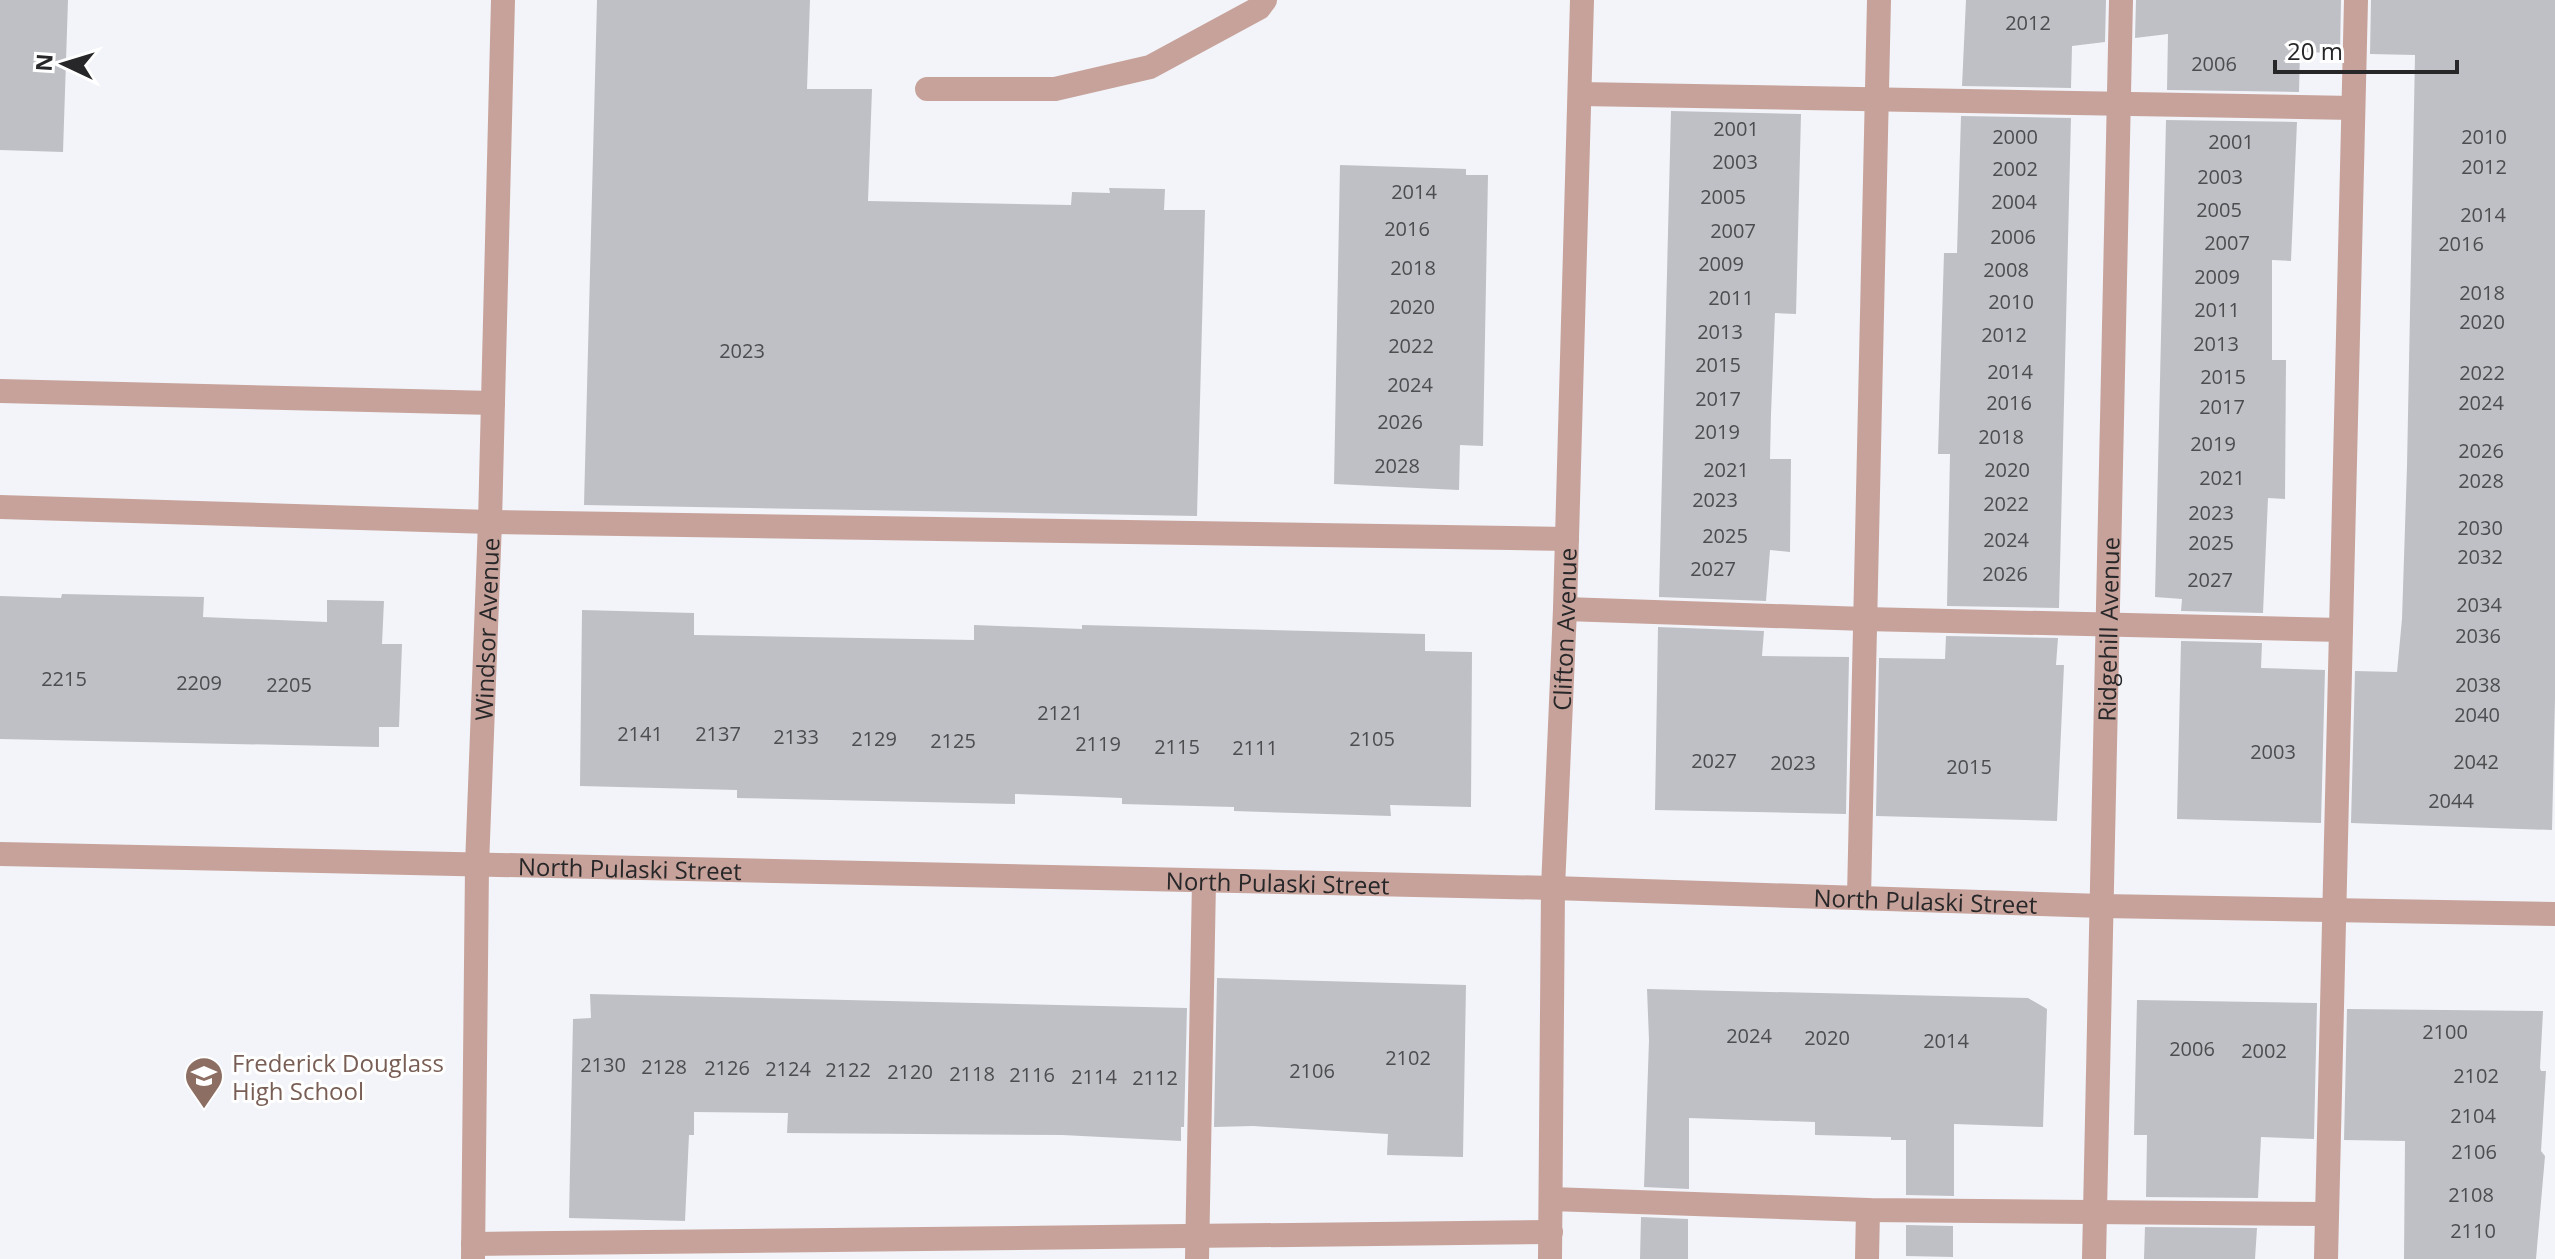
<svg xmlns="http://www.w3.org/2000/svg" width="2555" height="1259" viewBox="0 0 2555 1259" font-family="'Open Sans',sans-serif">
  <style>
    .building { fill: #bec0c5 }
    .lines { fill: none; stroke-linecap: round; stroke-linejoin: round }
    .minor { stroke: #c7a29a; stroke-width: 24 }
    .labels { text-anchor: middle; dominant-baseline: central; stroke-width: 6; stroke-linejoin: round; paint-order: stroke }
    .number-label { font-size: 20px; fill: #4d4d50 }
    .street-label { font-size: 24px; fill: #272729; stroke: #fff }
    .education-label { font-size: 24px; fill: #785e54; stroke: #fff; text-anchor: start }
  </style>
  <rect width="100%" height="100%" fill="#f2f4f9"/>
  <!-- building -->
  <path class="building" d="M0 0H68L63 152 0 150Z
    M597 0H810L807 89H872L868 201 1071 205 1072 192 1110 193 1109 188 1165 189 1164 210H1205L1197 516 584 505Z
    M1966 0H2106L2105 42 2072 46 2071 88 1962 86Z
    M2136 0H2341L2340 53 2300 52 2299 92 2167 90 2168 34 2135 38Z
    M2371 0H2555V699L2552 830 2351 823 2355 671 2397 672 2402 619 2407 466 2415 55 2370 54Z
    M1671 111 1801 114 1796 314 1775 313 1771 414 1770 459H1791L1790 552 1770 550 1766 601 1659 597Z
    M1961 116 2071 118 2059 608 1947 606 1950 454H1938L1942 319 1944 253H1957Z
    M2166 120 2297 122 2291 261 2272 260V360H2286L2285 499 2268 498 2263 613 2181 611 2182 599 2155 597Z
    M1340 165 1466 169V175H1488L1483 446 1460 445 1459 490 1334 484Z
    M62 594 204 597 203 617 327 622V600L384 601 382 644H402L399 727H379V747L0 739V596L61 598Z
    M582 610 694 613V635L974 640V625L1082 629V625L1425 634V651L1472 652 1471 807 1390 805 1391 816 1234 811V807L1122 804V798L1073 796 1015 794V804L737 798V790L580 786Z
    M1658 627 1764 631 1762 656 1849 657 1846 814 1655 810Z
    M1946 636 2058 638 2056 665H2064L2057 821 1876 816 1879 658 1945 659Z
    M2181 641 2262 643 2261 668 2325 670 2321 823 2177 819Z
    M1217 978 1466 985 1463 1157 1387 1155 1388 1134 1253 1126 1214 1127Z
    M1647 989 2028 998 2047 1009 2043 1127 1954 1124V1196L1906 1195V1140H1891V1137L1815 1135V1122L1689 1118V1189L1644 1187 1649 1040Z
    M590 994 1187 1008 1184 1127H1181V1141L1062 1135 787 1133 788 1113 694 1112V1135H689L685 1221 569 1218 573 1019 591 1018Z
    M2137 1000 2317 1003 2314 1139 2261 1137 2258 1198 2146 1197 2147 1135H2134Z
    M2347 1009 2543 1011 2540 1068 2541 1071H2546L2541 1151 2545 1156 2536 1259H2404L2405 1141 2344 1140Z
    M1641 1217 1688 1219V1259H1640Z
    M1906 1225 1953 1226V1257L1906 1256Z
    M2145 1227 2257 1228 2255 1259H2144Z"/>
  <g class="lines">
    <!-- minor -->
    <g class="minor">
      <path d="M927 89H1055L1150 67 1259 8 1265 0"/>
      <path d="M1580 94 2353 108"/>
      <path d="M0 391 493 403"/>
      <path d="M0 507 490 522 1567 539"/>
      <path d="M1565 609 1865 619 2341 630"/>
      <path id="s1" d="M0 854 1553 888 2102 906 2555 914"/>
      <path d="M1859 897 1879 0"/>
      <path d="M1551 1199 1868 1210 2327 1214"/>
      <path d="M473 1244 1551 1232"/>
      <path id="s2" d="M473 1259 477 866 490 522 503 0"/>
      <path d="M1197 1259 1204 881"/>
      <path id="s3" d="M1550 1259 1553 888 1565 609 1582 0"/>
      <path d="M1867 1259 1868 1210"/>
      <path id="s4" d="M2094 1259 2121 0"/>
      <path d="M2326 1259 2356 0"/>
    </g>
  </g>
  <!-- icons -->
  <defs>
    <symbol id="school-pin" viewBox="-11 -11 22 30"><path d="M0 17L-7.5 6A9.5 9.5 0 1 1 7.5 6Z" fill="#8d6e63" stroke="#fff"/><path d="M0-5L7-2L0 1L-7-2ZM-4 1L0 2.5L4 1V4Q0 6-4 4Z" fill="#fff"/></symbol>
  </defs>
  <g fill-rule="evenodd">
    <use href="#school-pin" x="182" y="1054" width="44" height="60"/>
  </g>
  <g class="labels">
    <!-- number labels -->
    <g class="number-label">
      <text x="2028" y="22">2012</text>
      <text x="2214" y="63">2006</text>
      <text x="1736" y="128">2001</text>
      <text x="2015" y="136">2000</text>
      <text x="2484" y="136">2010</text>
      <text x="2231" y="141">2001</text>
      <text x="1735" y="161">2003</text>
      <text x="2484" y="166">2012</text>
      <text x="2015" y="168">2002</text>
      <text x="2220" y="176">2003</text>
      <text x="1414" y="191">2014</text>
      <text x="1723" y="196">2005</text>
      <text x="2014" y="201">2004</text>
      <text x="2219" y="209">2005</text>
      <text x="2483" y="214">2014</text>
      <text x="1407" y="228">2016</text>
      <text x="1733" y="230">2007</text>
      <text x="2013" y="236">2006</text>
      <text x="2227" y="242">2007</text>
      <text x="2461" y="243">2016</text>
      <text x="1721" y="263">2009</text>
      <text x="1413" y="267">2018</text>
      <text x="2006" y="269">2008</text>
      <text x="2217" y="276">2009</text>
      <text x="2482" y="292">2018</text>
      <text x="1731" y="297">2011</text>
      <text x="2011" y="301">2010</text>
      <text x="1412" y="306">2020</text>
      <text x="2217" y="309">2011</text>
      <text x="2482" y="321">2020</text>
      <text x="1720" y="331">2013</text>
      <text x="2004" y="334">2012</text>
      <text x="2216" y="343">2013</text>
      <text x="1411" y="345">2022</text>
      <text x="742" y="350">2023</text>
      <text x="1718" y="364">2015</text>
      <text x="2010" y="371">2014</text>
      <text x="2482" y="372">2022</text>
      <text x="2223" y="376">2015</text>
      <text x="1410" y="384">2024</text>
      <text x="1718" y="398">2017</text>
      <text x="2009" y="402">2016</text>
      <text x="2481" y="402">2024</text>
      <text x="2222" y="406">2017</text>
      <text x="1400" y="421">2026</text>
      <text x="1717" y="431">2019</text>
      <text x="2001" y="436">2018</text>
      <text x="2213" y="443">2019</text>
      <text x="2481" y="450">2026</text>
      <text x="1397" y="465">2028</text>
      <text x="1726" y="469">2021</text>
      <text x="2007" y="469">2020</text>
      <text x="2222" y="477">2021</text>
      <text x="2481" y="480">2028</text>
      <text x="1715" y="499">2023</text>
      <text x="2006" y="503">2022</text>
      <text x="2211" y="512">2023</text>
      <text x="2480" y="527">2030</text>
      <text x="1725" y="535">2025</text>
      <text x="2006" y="539">2024</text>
      <text x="2211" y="542">2025</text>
      <text x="2480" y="556">2032</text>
      <text x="1713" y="568">2027</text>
      <text x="2005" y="573">2026</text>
      <text x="2210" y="579">2027</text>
      <text x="2479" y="604">2034</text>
      <text x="2478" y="635">2036</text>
      <text x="64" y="678">2215</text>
      <text x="199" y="682">2209</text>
      <text x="289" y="684">2205</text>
      <text x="2478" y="684">2038</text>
      <text x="1060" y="712">2121</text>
      <text x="2477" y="714">2040</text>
      <text x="640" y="733">2141</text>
      <text x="718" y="733">2137</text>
      <text x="796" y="736">2133</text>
      <text x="874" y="738">2129</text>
      <text x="1372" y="738">2105</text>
      <text x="953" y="740">2125</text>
      <text x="1098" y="743">2119</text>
      <text x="1177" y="746">2115</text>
      <text x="1255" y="747">2111</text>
      <text x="2273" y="751">2003</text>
      <text x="1714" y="760">2027</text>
      <text x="2476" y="761">2042</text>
      <text x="1793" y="762">2023</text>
      <text x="1969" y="766">2015</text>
      <text x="2451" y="800">2044</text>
      <text x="2445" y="1031">2100</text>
      <text x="1749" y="1035">2024</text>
      <text x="1827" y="1037">2020</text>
      <text x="1946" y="1040">2014</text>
      <text x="2192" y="1048">2006</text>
      <text x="2264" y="1050">2002</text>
      <text x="1408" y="1057">2102</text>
      <text x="603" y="1064">2130</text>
      <text x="664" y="1066">2128</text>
      <text x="727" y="1067">2126</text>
      <text x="788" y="1068">2124</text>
      <text x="848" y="1069">2122</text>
      <text x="1312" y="1070">2106</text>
      <text x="910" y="1071">2120</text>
      <text x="972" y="1073">2118</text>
      <text x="1032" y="1074">2116</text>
      <text x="2476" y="1075">2102</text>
      <text x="1094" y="1076">2114</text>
      <text x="1155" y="1077">2112</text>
      <text x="2473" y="1115">2104</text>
      <text x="2474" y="1151">2106</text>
      <text x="2471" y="1194">2108</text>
      <text x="2473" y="1230">2110</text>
    </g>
    <!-- street labels -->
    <g class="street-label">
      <text stroke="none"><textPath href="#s2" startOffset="630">Windsor Avenue</textPath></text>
      <text stroke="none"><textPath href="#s3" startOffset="630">Clifton Avenue</textPath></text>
      <text stroke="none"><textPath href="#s4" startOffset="630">Ridgehill Avenue</textPath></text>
      <text stroke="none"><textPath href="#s1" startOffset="630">North Pulaski Street</textPath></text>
      <text stroke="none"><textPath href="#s1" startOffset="1278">North Pulaski Street</textPath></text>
      <text stroke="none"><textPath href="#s1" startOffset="1926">North Pulaski Street</textPath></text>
    </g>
    <!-- education labels -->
    <g class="education-label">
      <text x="232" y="1062">Frederick Douglass<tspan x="232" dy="28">High School</tspan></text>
    </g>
  </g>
  <!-- north arrow -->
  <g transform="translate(64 64) rotate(274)" stroke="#ffffff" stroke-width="6" paint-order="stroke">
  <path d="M0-6L14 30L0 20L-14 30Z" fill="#272729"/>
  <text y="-12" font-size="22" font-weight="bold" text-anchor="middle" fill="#272729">N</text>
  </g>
  <!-- scale -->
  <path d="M2275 60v12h182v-12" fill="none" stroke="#272729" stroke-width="4"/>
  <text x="2287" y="60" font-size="24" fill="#272729" stroke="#ffffff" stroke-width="6" paint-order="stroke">20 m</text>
</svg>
